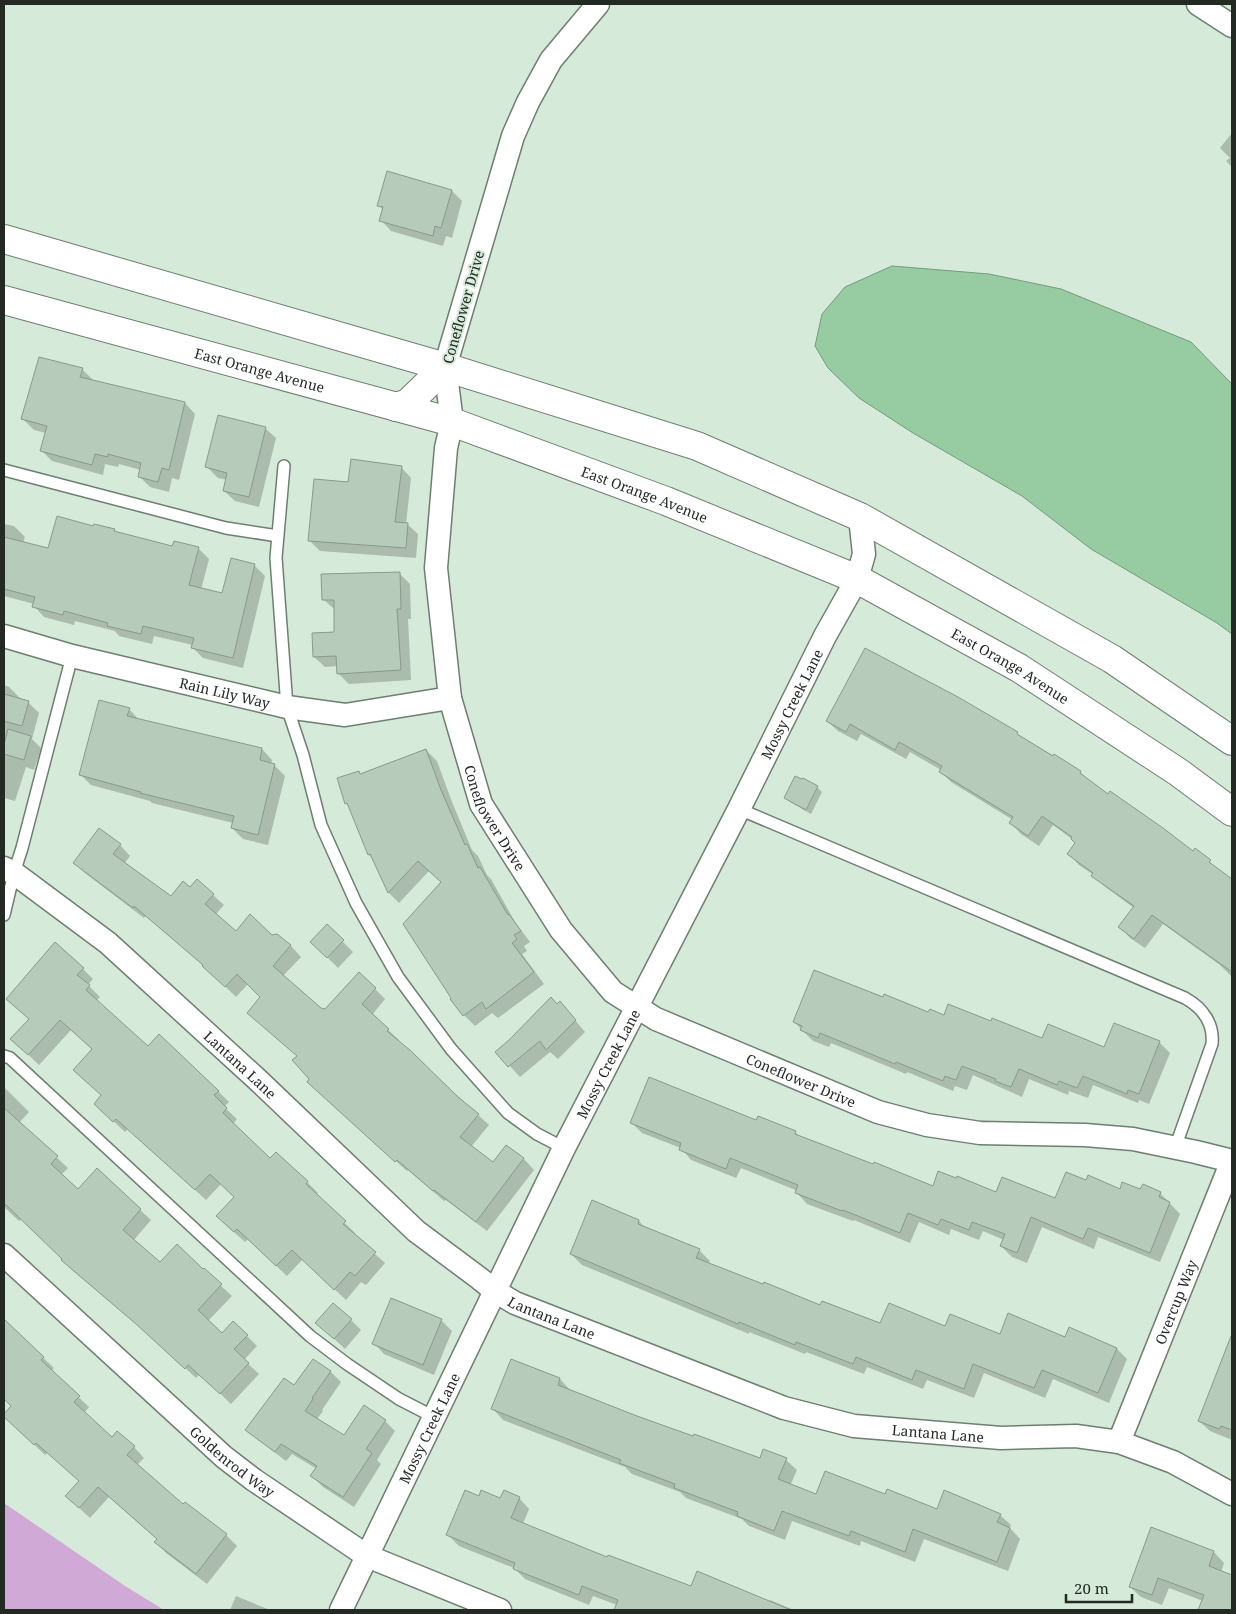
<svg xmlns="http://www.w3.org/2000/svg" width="1236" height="1614" viewBox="0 0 1236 1614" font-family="'Noto Serif',serif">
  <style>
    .green { fill: #d1a9d7 }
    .water { fill: #97cba2; stroke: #749b7c }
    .shadow { fill: #0003 }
    .building { fill: #b7cbbb; stroke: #889b8b }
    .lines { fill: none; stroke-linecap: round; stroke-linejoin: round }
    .service-casing { stroke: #6d7f70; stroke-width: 14 }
    .minor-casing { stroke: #6d7f70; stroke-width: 25 }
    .tertiary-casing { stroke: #6d7f70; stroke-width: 30 }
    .service { stroke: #fff; stroke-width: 11 }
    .minor { stroke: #fff; stroke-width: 22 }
    .tertiary { stroke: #fff; stroke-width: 28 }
    .labels { text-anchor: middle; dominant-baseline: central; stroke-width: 4; stroke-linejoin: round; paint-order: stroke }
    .street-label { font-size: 14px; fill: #232a24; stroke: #d6ead9 }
  </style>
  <rect width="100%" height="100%" fill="#d6ead9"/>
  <!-- green -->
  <path class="green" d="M4 1503 125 1586 164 1610H4Z"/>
  <!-- water -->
  <path class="water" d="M892 266 989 274 1061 289 1191 342 1232 384V634L1217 623 1091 549 1022 496 913 433 859 398 828 368 815 346 822 314 845 287Z"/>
  <!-- shadow -->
  <path class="shadow" d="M1232 133V167L1226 161 1230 158 1220 148Z
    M452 191 462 201 452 238 446 236 443 246 391 231 381 220 383 210 379 206Z
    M82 369 93 380 92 381 185 403 195 414 179 480 172 478 169 492 150 487 139 476 141 470 119 464 118 467 105 464 103 475 52 461 41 450 46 433 34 430 23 419Z
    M265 428 276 438 259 507 235 501 224 491 227 480 218 478 207 467Z
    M401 467 411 478 406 524H407L418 534 416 558 320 551 310 541 349 484Z
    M4 524 14 526 25 537 23 543 49 550 94 527 114 530 117 533 173 548H198L209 559 201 590 223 595 232 560 255 566 265 576 243 668 203 658 193 648V645L154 636 152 644 119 636 115 631 75 621 74 625 44 617 34 606V604L4 596Z
    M399 573 410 584 411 619H408L411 680 349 684 338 673V666L325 667 314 657 336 633 335 610 323 599Z
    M4 685 9 687 20 698 19 700 28 702 39 713 32 739 41 748 34 770 26 767 15 801 4 798Z
    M957 698 1080 772 1091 783 1193 853 1195 850 1232 881V977L1220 965 1163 924 1145 948 1130 938 1120 927 1134 908 1104 886 1094 875 1079 865 1069 854 1076 843 1072 839 1053 825 1039 846 1021 834 1011 823 1013 820 951 782 940 771 941 770 910 752 906 759 861 734 857 741 838 731 827 721Z
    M129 709 140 721 262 749 272 760 271 765H274L285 776 268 845 243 839 232 828 233 823 152 803 150 801 91 785 80 774Z
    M426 750 437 761 452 802 472 850 478 856 487 875 491 879 515 922 530 942 524 946 527 951 522 954 544 984 498 1018 492 1013 475 1026 464 1015 452 999 442 883 429 871 399 903 389 893 374 859 369 855 349 806 346 803 359 773 361 775Z
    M803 779 817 787 822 792 811 814 790 802 785 797Z
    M120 845 130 856 124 864 171 898 190 889 213 895 224 905 216 914 236 932 272 936 277 935 291 946 301 957 283 976 321 1009 325 1011 375 989 385 999 372 1015 399 1040 398 1041 489 1125 471 1147 493 1164 506 1147 524 1159 534 1170 487 1231 446 1200 444 1201 408 1170 407 1171 319 1092 262 997 248 984 236 997 204 966 146 916 144 918 85 873 74 863Z
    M327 926 353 952 338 968 312 942Z
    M83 969 93 979 88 985 100 997 96 1001 148 1047 218 1091 229 1102 224 1107 237 1119 233 1124 270 1160 300 1175 318 1193 316 1195 355 1233 354 1235 385 1263 366 1285 361 1282 346 1300 303 1259 287 1276 248 1239 245 1242 228 1227 235 1198 221 1184 206 1200 128 1129 125 1132 106 1114 93 1050 71 1030 39 1065 12 1039Z
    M884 998 929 1013 992 1023 1043 1040 1105 1048 1159 1042 1170 1053 1149 1104 1139 1100 1138 1103 1093 1085 1088 1098 1069 1091 1068 1095 1029 1079 1022 1097 973 1075 967 1090 955 1086 953 1091 907 1072 906 1074 831 1043 829 1047 813 1041 794 1022Z
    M560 1002 585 1032 558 1059 550 1052 520 1077 497 1052Z
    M4 1087 29 1112 19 1123 68 1168 61 1175 78 1191 97 1170 151 1220 133 1241 160 1264 203 1271 204 1270 232 1296 208 1321 222 1335 247 1336 257 1346 244 1360 259 1374 231 1404 200 1374 196 1378 149 1334 73 1271 63 1260 64 1259 22 1219 19 1221 4 1207V1139L11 1131 4 1124Z
    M757 1122 795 1132 801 1138 933 1187 1056 1199 1086 1182 1120 1190 1160 1193 1180 1214 1160 1262 1098 1237 1094 1249 1042 1227 1027 1263 1012 1257 1001 1246 1004 1240 983 1231 979 1240 951 1229 949 1235 919 1222 910 1243 854 1220 853 1221 807 1204 797 1193 798 1191 741 1168 736 1178 691 1160 681 1148 642 1133 632 1123Z
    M593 1202 639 1221 646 1229 699 1250 710 1261 708 1264 821 1306 881 1325 946 1328 1000 1336 1066 1338 1117 1349 1127 1359 1109 1403 1053 1379 1045 1398 984 1373 974 1398 927 1380 923 1389 867 1367 864 1374 806 1352 805 1354 749 1332V1334L582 1265 571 1254Z
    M351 1320 361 1330 345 1349 317 1323Z
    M441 1320 452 1331 434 1375 384 1354 374 1343Z
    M4 1321 54 1368 51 1371 89 1407 84 1413 112 1439 134 1447 144 1458 137 1465 184 1506 226 1535 237 1546 207 1584 166 1553 156 1542 158 1540 109 1497 90 1518 77 1506 80 1481 48 1452 45 1455 4 1416 12 1407 4 1399Z
    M1224 1359 1232 1362V1440L1210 1431 1199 1421Z
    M313 1361 331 1372 341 1382 322 1410 323 1411 317 1419 344 1437 385 1421 395 1431 377 1460 381 1464 354 1507 323 1487 312 1476 317 1469 292 1454 286 1461 258 1440 247 1430 294 1387Z
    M560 1379 570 1390 637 1417 760 1460H786L797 1470 790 1486 816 1496H886L938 1511 1000 1515 1011 1525 1010 1528 1020 1539 1008 1571 924 1539 915 1562 861 1541 860 1546 792 1521 785 1540 749 1526 742 1519 686 1498 680 1492 632 1474 625 1467 503 1420 493 1409Z
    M479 1498 501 1500 519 1498 529 1509 523 1524 608 1559 692 1588 769 1602 770 1600 794 1610H615L617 1605 593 1596 589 1605 525 1579 514 1568 459 1546 448 1535Z
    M1152 1529 1214 1552 1224 1563 1221 1572 1232 1576V1610H1200L1203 1601 1169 1588 1162 1605 1141 1597 1130 1587Z
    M236 1596 270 1610H230Z"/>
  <!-- building -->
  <path class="building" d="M387 171 452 190 441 228 435 226 433 236 379 221 383 207 377 206Z
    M39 357 83 368 80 377 185 402 169 470 162 468 158 482 138 477 141 463 108 454V457L95 454 92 465 40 451 47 426 21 419Z
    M218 415 266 427 249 497 223 491 227 473 205 467Z
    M351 459 402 466 395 522 408 523 406 548 308 541 314 479 348 482Z
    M57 516 93 526 94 524 115 529 114 531 172 546 174 541 199 547 189 585 222 593 231 558 255 564 233 658 191 648 194 638 143 626 141 634 107 626 108 623 64 611 63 615 32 607 35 597 4 589V537L48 548Z
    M400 572 401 609H397L401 670 337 674 336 656 313 657 312 633 334 632V600H322L321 574Z
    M865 648 958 697 1018 732 1017 734 1053 756 1054 754 1081 771 1080 773 1108 794 1110 791 1163 828 1193 851 1195 848 1211 860 1209 862 1232 879V972L1152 915 1134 939 1118 927 1134 906 1091 876 1093 873 1067 854 1075 843 1071 839 1072 837 1042 816 1028 836 1009 823 1013 817 939 772 942 766 899 742 895 750 850 724 846 732 826 721Z
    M4 694 29 701 22 726 4 721Z
    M99 700 130 708 127 716 262 748 260 760 275 764 258 835 231 828 234 816 140 793 141 792 79 775Z
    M8 729 31 736 24 760 4 754V745Z
    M426 749 441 790 465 845 467 844 478 868 480 867 508 915 509 914 521 931 514 935 517 939 512 943 534 972 486 1009 482 1002 463 1016 450 999 451 998 403 924 441 882 418 861 388 893 370 854 368 855 347 803 345 804 337 778 359 771 360 774Z
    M795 776 802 779 803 778 818 786 806 810 784 798Z
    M99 828 121 844 113 854 171 896 183 881 190 887 197 879 214 894 205 904 236 931 250 914 272 935 277 934 291 945 273 966 321 1008 325 1009 359 972 376 988 362 1004 389 1029 387 1031 411 1051 458 1097 479 1114 460 1137 493 1162 506 1145 524 1158 476 1222 434 1190 433 1191 397 1160 395 1162 307 1082 309 1079 292 1060 297 1056 247 1013 260 997 237 974 225 987 202 966 203 965 134 906 133 908 73 863Z
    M327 924 344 940 327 958 310 942Z
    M55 942 84 968 77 975 90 985 86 990 148 1046 159 1034 219 1091 214 1095 227 1108 223 1113 270 1158 276 1152 300 1174 308 1181 306 1184 346 1221 343 1224 376 1252 355 1276 350 1272 334 1290 292 1250 276 1266 237 1229 234 1232 216 1216 234 1197 210 1174 195 1190 116 1119 113 1122 94 1104 101 1095 73 1070 92 1049 60 1020 28 1055 10 1039 29 1019 6 999Z
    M814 970 883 997 884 994 928 1012 930 1009 944 1015 948 1004 991 1021 992 1018 1042 1038 1048 1024 1104 1047 1114 1023 1160 1041 1139 1094 1128 1090 1127 1094 1083 1076 1077 1088 1059 1081 1057 1085 1019 1069 1011 1087 995 1081 996 1079 962 1066 956 1080 945 1076 943 1081 896 1062 895 1064 820 1033 818 1038 800 1030 802 1026 793 1022Z
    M551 997 557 1004 560 1001 576 1020 546 1050 540 1041 508 1067 495 1052 509 1040Z
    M649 1077 756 1120 758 1116 796 1131 795 1134 873 1164 874 1162 933 1186 938 1171 956 1178 957 1176 996 1192 1002 1177 1055 1198 1066 1172 1086 1180 1088 1175 1120 1189 1122 1182 1140 1189 1143 1184 1161 1192 1159 1197 1170 1202 1150 1253 1088 1228 1083 1239 1031 1217 1017 1253 1000 1246 1005 1234 972 1222 969 1230 941 1219 938 1225 908 1213 900 1233 843 1210 842 1211 795 1193 798 1185 730 1158 726 1169 679 1150 681 1143 630 1123Z
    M4 1108 58 1156 51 1164 78 1189 97 1168 141 1209 123 1230 160 1262 177 1244 203 1269 204 1268 222 1284 198 1310 222 1333 233 1321 248 1335 234 1349 249 1363 220 1394 188 1365 185 1369 136 1324 61 1260 62 1259 4 1203Z
    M592 1200 639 1220 638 1224 700 1249 696 1258 763 1284 764 1282 820 1305 822 1301 880 1323 889 1303 945 1326 950 1314 1000 1334 1008 1313 1065 1337 1069 1327 1117 1348 1098 1393 1042 1370 1034 1388 973 1364 964 1389 916 1370 912 1380 856 1357 853 1364 796 1342 795 1345 739 1322 738 1324 570 1254Z
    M391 1298 442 1319 423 1365 372 1344Z
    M333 1303 352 1319 334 1339 315 1323Z
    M4 1319 44 1357 41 1360 80 1396 74 1402 112 1437 117 1431 135 1446 127 1455 183 1504 185 1502 227 1534 196 1574 154 1542 157 1539 98 1487 79 1508 65 1496 79 1481 36 1443 34 1445 4 1417V1414L11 1406 4 1399Z
    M1231 1336H1232V1430L1221 1426 1219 1429 1198 1421Z
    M313 1359 331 1371 312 1398 313 1399 305 1411 344 1435 364 1405 386 1420 366 1449 372 1453 343 1497 310 1476 317 1466 281 1444 275 1452 245 1430 284 1378 294 1385Z
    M511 1359 560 1378 558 1385 637 1416 693 1436 694 1434 760 1458 763 1449 787 1458 778 1479 816 1494 825 1471 885 1494 887 1489 937 1509 944 1490 1001 1514 997 1522 1010 1528 997 1562 913 1529 905 1552 851 1531 849 1536 782 1511 774 1531 737 1516 738 1512 674 1488 675 1484 619 1463 621 1460 491 1409Z
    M465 1490 479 1496 481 1490 500 1498 504 1490 520 1497 511 1518 607 1557 608 1555 691 1586 697 1571 791 1610H614L618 1600 582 1586 579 1595 513 1569 515 1563 446 1535Z
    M1151 1527 1214 1551 1209 1566 1232 1575V1610H1198L1204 1595 1158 1578 1152 1595 1129 1587Z"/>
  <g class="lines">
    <defs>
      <path id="service" d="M284 466 276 558 287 707 303 755 321 825 356 903 398 977 451 1049 508 1113 537 1134 564 1148
        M4 470 226 528 278 536
        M739 809 1185 998C1203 1008 1214 1024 1212 1044L1175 1148
        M4 915 14 873 22 848 72 656
        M4 1056 10 1058 310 1336 347 1364 399 1399 434 1417"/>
      <g id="minor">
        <path id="s1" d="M598 4 551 60 528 102 513 136 445 367 452 422 446 448 436 568 450 698 481 804 561 930 613 992 656 1019 878 1112 927 1125 980 1133 1085 1135 1133 1139 1196 1152 1232 1161"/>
        <path d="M1198 4 1232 26"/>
        <path id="s2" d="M4 636 72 656 287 707 345 715 450 698"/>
        <path id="s3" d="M4 868 14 873 108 943 260 1082 416 1231 479 1278 495 1291 515 1303 784 1408 854 1426 1001 1438 1076 1436 1119 1442 1173 1462 1232 1494"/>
        <path id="s4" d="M4 1255 224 1457 254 1480 367 1556 500 1610"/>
        <path id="s5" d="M1119 1442 1232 1161"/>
        <path id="s6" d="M341 1610 564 1148 739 809 825 636 857 579 864 554 860 517"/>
      </g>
      <g id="tertiary">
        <path d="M4 239 445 367 697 446 860 517 1112 659 1232 741"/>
        <path id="s7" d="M4 300 452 422 666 501 857 579 1019 668 1178 772 1232 812"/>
        <path d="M396 407 408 403 445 367"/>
      </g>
    </defs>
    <!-- service casing -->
    <use href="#service" class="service-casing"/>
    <!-- minor casing -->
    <use href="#minor" class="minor-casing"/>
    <!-- tertiary casing -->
    <use href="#tertiary" class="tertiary-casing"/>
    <!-- service -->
    <use href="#service" class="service"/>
    <!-- minor -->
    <use href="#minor" class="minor"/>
    <!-- tertiary -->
    <use href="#tertiary" class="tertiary"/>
  </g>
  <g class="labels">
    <!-- street labels -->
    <g class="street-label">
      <text transform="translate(463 307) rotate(-74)">Coneflower Drive</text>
      <text stroke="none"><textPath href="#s7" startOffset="265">East Orange Avenue</textPath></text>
      <text stroke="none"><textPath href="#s7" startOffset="670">East Orange Avenue</textPath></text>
      <text stroke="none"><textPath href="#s7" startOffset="1075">East Orange Avenue</textPath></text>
      <text stroke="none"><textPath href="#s2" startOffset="228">Rain Lily Way</textPath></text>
      <text stroke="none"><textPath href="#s6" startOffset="1012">Mossy Creek Lane</textPath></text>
      <text stroke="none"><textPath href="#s1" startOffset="861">Coneflower Drive</textPath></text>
      <text stroke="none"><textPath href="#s3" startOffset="308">Lantana Lane</textPath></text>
      <text stroke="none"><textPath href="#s6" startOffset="608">Mossy Creek Lane</textPath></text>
      <text stroke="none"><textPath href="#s1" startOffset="1281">Coneflower Drive</textPath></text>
      <text stroke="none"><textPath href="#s5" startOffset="151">Overcup Way</textPath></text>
      <text stroke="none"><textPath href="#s3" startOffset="712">Lantana Lane</textPath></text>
      <text stroke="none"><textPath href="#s6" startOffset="202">Mossy Creek Lane</textPath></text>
      <text stroke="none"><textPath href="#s3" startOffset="1118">Lantana Lane</textPath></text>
      <text stroke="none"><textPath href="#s4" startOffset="308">Goldenrod Way</textPath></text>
    </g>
  </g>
  <!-- border -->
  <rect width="1236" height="1614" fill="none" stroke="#232a24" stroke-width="10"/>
  <!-- scale -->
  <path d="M1066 1594v8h66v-8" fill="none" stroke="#232a24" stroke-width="2.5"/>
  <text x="1074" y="1594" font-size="15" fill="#232a24" stroke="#d6ead9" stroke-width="4" paint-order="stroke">20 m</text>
</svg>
